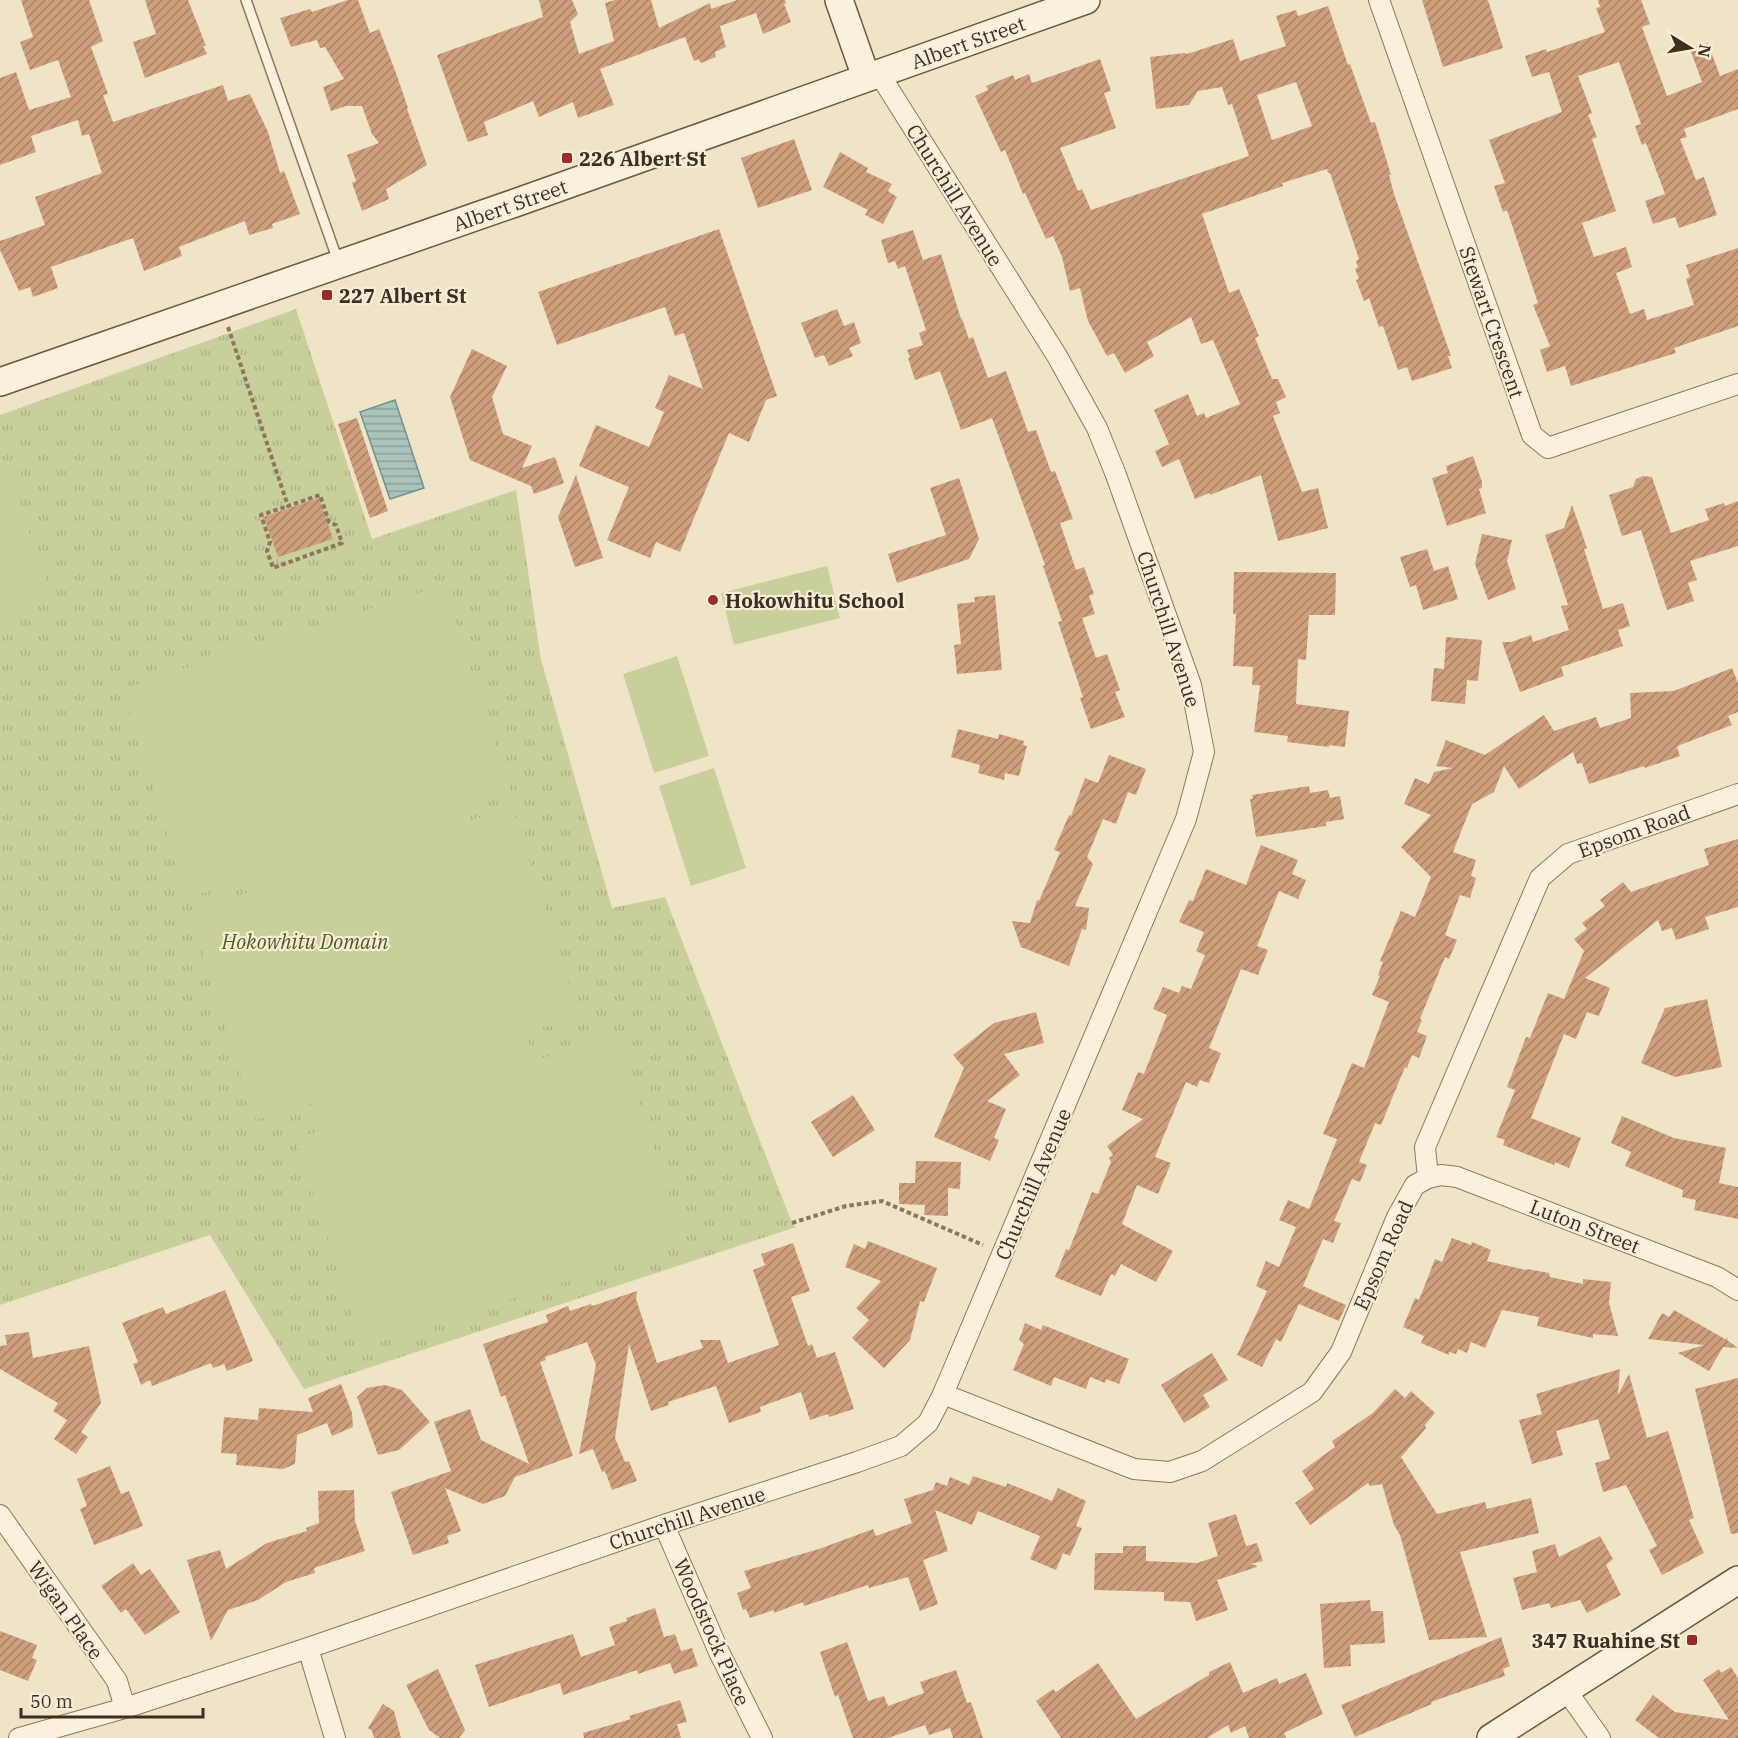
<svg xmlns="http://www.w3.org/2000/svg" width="1738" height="1738" viewBox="0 0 1738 1738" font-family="'IBM Plex Serif',serif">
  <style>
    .park { fill: url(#park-tufts) }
    .pitch { fill: #c9cf9b }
    .water { fill: url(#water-rules); stroke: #6f938a; stroke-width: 1.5 }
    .building { fill: url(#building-hatch); fill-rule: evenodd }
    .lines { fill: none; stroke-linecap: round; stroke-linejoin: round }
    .lane-casing { stroke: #8d765c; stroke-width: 12 }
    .street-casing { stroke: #8d765c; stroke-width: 22 }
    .secondary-casing { stroke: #6f573f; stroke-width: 30 }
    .path { stroke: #8d765c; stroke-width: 4; stroke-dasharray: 4.5 3; stroke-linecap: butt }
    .lane { stroke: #faf1dc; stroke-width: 9 }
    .street { stroke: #faf1dc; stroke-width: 20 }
    .secondary { stroke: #faf1dc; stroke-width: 27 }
    .poi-dot { fill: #9e2a2b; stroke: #f7eed8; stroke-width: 2 }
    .labels { text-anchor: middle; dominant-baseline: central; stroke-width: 4.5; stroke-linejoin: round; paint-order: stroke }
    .street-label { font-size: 20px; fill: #3d2e20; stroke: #f7eed8 }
    .poi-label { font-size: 20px; font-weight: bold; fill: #3d2e20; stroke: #f7eed8; text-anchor: start }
    .park-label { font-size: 20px; font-style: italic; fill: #4d5a26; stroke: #f7eed8 }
  </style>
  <defs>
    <pattern id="park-tufts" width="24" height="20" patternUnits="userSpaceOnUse" patternTransform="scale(1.5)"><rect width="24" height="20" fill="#c9cf9b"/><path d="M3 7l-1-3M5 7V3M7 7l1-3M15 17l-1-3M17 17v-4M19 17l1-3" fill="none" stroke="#aeb285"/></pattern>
    <pattern id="water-rules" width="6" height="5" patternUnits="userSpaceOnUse" patternTransform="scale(1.5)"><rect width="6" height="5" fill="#a9c4bc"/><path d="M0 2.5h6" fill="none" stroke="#8ba098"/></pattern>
    <pattern id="building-hatch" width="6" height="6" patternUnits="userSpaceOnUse" patternTransform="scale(1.5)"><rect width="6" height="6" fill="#cf9f7d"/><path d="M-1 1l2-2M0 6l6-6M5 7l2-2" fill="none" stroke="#a98266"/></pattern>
  </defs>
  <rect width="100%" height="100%" fill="#f0e4c8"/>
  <!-- park -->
  <path class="park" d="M296 309 372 539 516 490 541 660 612 908 665 897 792 1223 796 1227 304 1389 210 1235 0 1305V415Z"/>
  <!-- pitch -->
  <path class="pitch" d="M0 453 52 597 0 616Z
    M827 566 840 618 734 645 721 593Z
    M444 585 511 794 465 809 469 821 512 807 579 1016 526 1033 534 1061 618 1035 685 1243 363 1347 296 1139 320 1131 311 1103 256 1120 189 911 253 891 249 878 188 898 122 689Z
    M677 656 709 756 654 773 623 674Z
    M714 768 746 868 691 886 659 786Z"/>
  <!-- water -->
  <path class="water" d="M395 400 424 488 390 499 360 412Z"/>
  <!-- building -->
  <path class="building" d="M21 0H89L103 41 91 47 108 94 103 95 113 122 223 85 228 101 250 94 268 132 280 173 284 171 300 214 272 224 273 228 249 235 245 221 179 247 182 256 144 271 133 238 51 267 58 288 33 297 30 287 19 291 0 250V241L45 225 35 197 102 173 89 134 82 136 78 120 31 136 36 152 0 165V78L16 72 29 110 71 97 58 60 30 70 20 42 33 37Z
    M145 0H188L206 46H203L207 54 145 78 133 42 156 34Z
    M348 0H358L370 33 379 29 396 73 408 108 407 109 427 165 386 189 389 199 362 211 352 183 356 181 347 155 379 143 372 134 362 106H346L331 111 323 87 344 79 325 47 320 48 317 40 291 47 280 18 310 9 312 12Z
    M539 0H572L578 14 570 22 579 54 614 41 605 3 615 0H651L659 28 710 3 711 9 737 0H785L786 3 784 4 791 22 763 34 756 13 720 26 726 47 715 52 716 57 701 63 698 59 694 61 685 37 600 69 614 105 578 118 573 102 539 117 533 101 484 122 488 135 468 142 437 55 543 17Z
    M1422 0H1488L1503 48 1443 67Z
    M1598 0H1641L1650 24 1642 27 1667 96 1702 82 1690 49 1708 43 1720 76 1738 69V109L1684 129 1687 137 1680 139 1696 180 1704 177 1717 215 1679 228 1675 217 1653 224 1645 201 1665 194 1646 143 1642 145 1635 126 1641 124 1619 62 1578 76 1592 113 1588 115 1597 137 1592 139 1616 211 1582 223 1594 257 1626 247 1632 267 1616 273 1630 314 1644 309 1647 320 1694 305 1686 279 1690 277 1686 265 1738 248V326L1674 348 1676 353 1571 386 1565 366 1547 372 1540 350 1550 346 1533 305 1538 303 1507 210 1503 212 1494 186 1505 183 1489 140 1562 112 1549 72 1532 77 1525 56 1546 49 1547 52 1605 32 1596 8 1600 7Z
    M1328 6 1348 65 1350 64 1371 123 1375 122 1391 175H1389L1394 194 1451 356H1448L1452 368 1412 381 1407 367 1398 370 1383 326 1379 327 1369 298 1364 301 1356 280 1359 279 1355 269 1358 267 1356 261 1359 259 1330 173H1328L1327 169 1282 183 1283 186 1202 214 1229 293 1239 289 1259 336 1255 338 1272 379H1278L1286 397 1276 402 1280 413 1273 416 1302 492 1318 488 1328 528 1278 541 1261 475 1210 495 1209 493 1195 499 1179 459 1162 467 1155 451 1169 444 1154 410 1188 394 1197 416 1204 413 1206 418 1240 404 1213 340 1201 344 1191 317 1147 342 1154 356 1125 373 1114 353 1107 356 1088 321 1080 288 1070 291 1062 257 1053 236 1046 239 1025 193 1023 194 1005 150 1001 152 975 96 988 90 986 86 1013 75 1015 80 1029 74 1032 83 1100 59 1111 91 1104 93 1116 128 1060 148 1078 191 1082 189 1091 210 1249 156 1232 104 1228 105 1222 87 1198 91 1189 105 1156 109 1150 57 1185 53 1187 54 1233 39 1240 61 1286 46 1276 16 1296 10 1298 16ZM1296 82 1312 126 1272 140 1257 95Z
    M794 139 812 190 758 208 741 158Z
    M840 152 868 168 866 172 892 184 888 191 897 197 883 224 865 215 868 210 823 187Z
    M719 229 777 396 766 400 749 442 729 433 680 552 656 542 650 558 607 540 629 487 579 466 596 425 649 447 664 412 655 408 669 375 703 389 684 333 675 336 665 307 557 345 538 292Z
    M913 230 923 260 941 254 961 319H962L969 339 973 337 988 378 1006 371 1028 432 1036 430 1051 472 1055 471 1073 519 1060 523 1076 570 1084 567 1094 594 1089 596 1095 614 1082 618 1096 658 1107 654 1120 690 1115 692 1125 717 1091 729 1080 698 1083 697 1058 622 1062 621 1043 566 1045 565 992 418 961 430 940 371 915 380 908 358 910 357 907 350 923 345 919 333 926 330 905 266 898 269 895 261 888 263 881 240Z
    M837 309 844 326 854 322 861 343 849 348 853 356 829 366 824 355 815 358 801 323Z
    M472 349 507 366 492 397 503 434 532 446 522 468 555 457 564 483 534 494 531 486 470 460 450 397Z
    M357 418 388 511 370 518 338 424Z
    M1473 456 1482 482V488L1479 489 1486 513 1447 526 1432 478 1448 473 1446 466Z
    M576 475 603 558 575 567 558 517Z
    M1643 476 1652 477 1671 533 1709 520 1705 509 1724 503 1725 506 1738 501V546L1690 561 1697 580 1688 583 1694 601 1667 610 1641 530 1622 536 1609 495 1633 487 1636 479Z
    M959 478 979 539 969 559 897 583 888 554 946 535 930 488Z
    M319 498 333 539 278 557 264 517Z
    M1572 505 1587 548 1584 549 1603 609 1623 603 1630 626 1618 630 1623 646 1561 667 1564 676 1520 692 1502 642H1511L1531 635 1533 642 1569 630 1561 606 1568 605 1545 535 1564 528Z
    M1482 534 1512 540 1507 561 1516 589 1488 600 1475 564Z
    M1427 549 1434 571 1448 566 1458 599 1423 610 1416 585 1410 587 1400 557Z
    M1234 572 1336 573 1335 615H1309L1306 660 1298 659 1296 704 1349 711 1345 747 1329 745V747L1287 742 1288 736 1254 732 1260 685H1252L1253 667 1233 666 1236 614H1233Z
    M995 595 1002 670 957 674 954 645 961 644 957 604 975 602 974 597Z
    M1446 637 1482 640 1478 681 1467 680 1465 704 1431 701 1434 668 1444 669Z
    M1732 668 1738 683V712L1728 716 1732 725 1680 745 1677 747 1680 756 1645 768 1644 766 1589 784 1582 763 1577 764 1573 752 1519 789 1504 766 1494 792 1472 804 1453 852 1476 860 1471 876 1476 878 1470 898 1460 895 1445 935 1457 940 1449 959 1445 957 1420 1019 1422 1020 1417 1032 1427 1036 1419 1058 1412 1055 1407 1068 1405 1067 1381 1125 1375 1123 1359 1162 1367 1165 1360 1182 1352 1179 1334 1221 1341 1223 1333 1243 1323 1239 1303 1286 1346 1305 1339 1321 1299 1304 1281 1342 1276 1339 1262 1367 1237 1355 1267 1291 1256 1286 1266 1261 1279 1267 1296 1227 1279 1220 1288 1200 1309 1209 1337 1139 1323 1134 1352 1063 1364 1068 1389 1002 1372 995 1380 976 1378 975 1383 962 1380 961 1401 911 1415 917 1431 877 1401 847 1431 815 1404 804 1415 778 1429 784 1434 772 1453 768 1436 766 1446 740 1485 755 1544 715 1554 731 1596 717 1600 728 1631 718 1630 693 1674 691Z
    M958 729 998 739 999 734 1024 741 1023 745 1027 746 1019 776 1005 773 1004 780 978 773 980 765 951 757Z
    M1109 755 1146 769 1136 795 1128 792 1116 824 1103 819 1087 857 1093 864 1075 906 1089 908 1086 930 1082 929 1069 966 1021 947 1012 921 1030 923 1037 900 1039 901 1060 852 1054 850 1069 815 1071 816 1085 778 1098 783Z
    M1309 786 1310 793 1328 790 1330 798 1340 796 1344 819 1326 822V826L1256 837 1250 799H1253L1252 795Z
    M1738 839V907L1705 917 1709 929 1676 940 1672 928 1662 931 1658 920 1585 978 1610 988 1599 1016 1587 1012 1576 1039 1564 1034 1531 1118 1581 1138 1569 1168 1555 1162 1554 1165 1503 1145 1505 1140 1496 1137 1515 1090 1507 1087 1526 1037 1530 1038 1548 993 1564 999 1584 951 1574 939 1587 929 1582 923 1605 906 1600 900 1623 882 1631 892 1709 865 1704 849Z
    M1261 845 1298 860 1292 874 1306 880 1298 899 1279 891 1257 946 1268 950 1258 975 1241 969 1209 1048 1221 1053 1209 1083 1200 1080 1197 1087 1186 1082 1155 1157 1171 1163 1158 1194 1137 1185 1122 1224 1173 1251 1156 1282 1121 1264 1115 1276 1111 1274 1101 1296 1055 1277 1066 1249 1069 1250 1092 1192 1098 1194 1111 1162 1109 1158 1113 1155 1107 1146 1143 1119 1122 1110 1138 1072 1144 1074 1167 1015 1153 1009 1163 987 1179 993 1182 986 1191 989 1205 955 1196 951 1204 932 1179 922 1189 900 1193 901 1206 869 1246 885Z
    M1707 999 1722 1067 1675 1077 1641 1063 1665 1008Z
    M1036 1012 1044 1043 1004 1054 1020 1075 987 1101 1006 1109 994 1138 999 1140 990 1161 934 1137 964 1068 953 1055 994 1023Z
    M853 1095 875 1130 833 1157 811 1122Z
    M1622 1116 1674 1138 1726 1148 1719 1183 1738 1187V1219L1694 1210 1696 1200 1682 1197 1683 1190 1625 1166 1631 1152 1611 1143Z
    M916 1161 961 1162 960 1189 948 1188V1216L924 1215 925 1205 899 1204V1183H915Z
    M1452 1238 1471 1245 1472 1242 1491 1250 1487 1261 1526 1270 1527 1269 1549 1273 1550 1277 1583 1284V1279L1611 1282 1609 1303 1618 1336 1593 1334V1338L1537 1326 1539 1317 1502 1310 1485 1348 1471 1342 1467 1353 1458 1349 1456 1354 1449 1352V1355L1421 1343 1424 1336 1403 1327 1415 1298 1419 1300 1435 1259 1442 1262Z
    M868 1241 937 1268 924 1302 920 1301 910 1340 884 1368 852 1338 869 1320 856 1308 881 1281 845 1267 854 1244 865 1249Z
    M793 1243 810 1291 791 1297 808 1346 812 1344 817 1358 835 1352 854 1409 829 1417 828 1414 810 1420 801 1392 760 1407 761 1412 729 1423 716 1386 668 1402 669 1405 651 1411 629 1344 615 1438 625 1462 629 1461 637 1481 612 1490 605 1471 602 1472 593 1449 579 1454 596 1365 587 1342 545 1357 546 1360 540 1362 573 1456 515 1477 505 1496 483 1504 445 1488 461 1531 447 1536 449 1543 413 1555 391 1492 451 1471 434 1422 470 1409 481 1440 529 1464 505 1395 501 1397 483 1344 548 1322 546 1315 568 1306 570 1311 591 1304 592 1306 637 1291 636 1299 657 1363 703 1348 700 1340H720L728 1363 779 1345 753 1270 765 1265 761 1254Z
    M225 1290 253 1361 227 1371 224 1364 213 1368 211 1363 152 1386 150 1380 141 1385 133 1364 138 1362 122 1323 163 1307 166 1314Z
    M1674 1310 1725 1339 1728 1338 1727 1340 1738 1348 1723 1347 1709 1371 1678 1353 1704 1345 1648 1339 1662 1313 1669 1317Z
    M1025 1323 1041 1330 1043 1325 1129 1359 1119 1384 1106 1379 1105 1383 1090 1377 1086 1389 1054 1377 1051 1386 1013 1370 1024 1344 1019 1340Z
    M29 1332 33 1358 89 1346 101 1403 81 1432 88 1437 76 1454 54 1439 67 1420 53 1411 58 1403 0 1369V1346L7 1345 5 1335Z
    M1212 1353 1228 1380 1203 1395 1210 1407 1184 1423 1161 1385Z
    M1620 1369 1618 1395 1629 1374 1647 1438 1668 1431 1694 1518 1689 1520 1704 1553 1662 1575 1649 1550 1657 1546 1626 1485 1603 1492 1595 1463 1610 1459 1598 1419 1556 1431 1563 1455 1532 1464 1519 1420 1542 1414 1536 1394Z
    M1738 1378V1533L1731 1534 1695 1389Z
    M341 1384 352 1413 353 1427 332 1436 327 1423 297 1435 295 1464 283 1469 236 1465 237 1454 221 1453 224 1417 258 1420 259 1408 313 1412 308 1398Z
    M385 1385 402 1390 430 1422 399 1450 378 1455 357 1397 367 1388Z
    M1395 1389 1405 1398 1411 1391 1435 1413 1425 1425 1426 1428 1401 1457 1437 1514 1485 1502 1487 1509 1531 1498 1539 1533 1460 1552 1487 1637 1429 1640 1400 1535 1394 1525 1382 1484 1370 1486 1368 1483 1310 1525 1295 1503 1314 1489 1302 1471 1335 1447 1332 1441 1373 1413Z
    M110 1466 121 1494 129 1491 143 1526 94 1545 80 1509 87 1506 77 1479Z
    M973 1476 1006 1487 1007 1483 1052 1501 1058 1488 1086 1501 1076 1526 1082 1528 1070 1556 1063 1553 1056 1570 1030 1559 1040 1536 978 1511 972 1525 935 1510 948 1551 923 1560 938 1604 920 1611 908 1577 869 1588 868 1585 804 1606 803 1602 774 1613V1610L750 1618 746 1609 743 1610 737 1593 751 1588 744 1571 819 1549 873 1529 876 1536 912 1523 904 1499 933 1490 936 1482 947 1486 950 1477 969 1485Z
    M354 1490 355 1521 365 1551 314 1568 315 1573 286 1582 258 1600 228 1610 211 1641 187 1560 220 1550 226 1569 267 1543 307 1531 306 1528 319 1523 318 1491Z
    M1236 1514 1246 1546 1257 1543 1263 1561 1250 1564 1256 1565 1257 1567 1217 1580 1228 1610 1196 1621 1190 1602 1164 1601V1592L1094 1590 1095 1553H1123V1546H1146V1561L1197 1563 1218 1556 1208 1523Z
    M1600 1536 1613 1559 1606 1565 1621 1595 1587 1613 1580 1600 1551 1608 1549 1603 1522 1610 1513 1578 1537 1572 1532 1551 1555 1544 1559 1557Z
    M133 1563 141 1575 150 1569 180 1612 145 1635 126 1609 121 1613 101 1586Z
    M1370 1600 1371 1611H1383L1385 1643 1350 1645 1351 1666 1324 1668 1320 1604Z
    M655 1608 664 1637 675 1634 681 1651 692 1648 698 1666 674 1674 670 1663 638 1674 637 1670 563 1695 560 1683 489 1707 475 1665 573 1634 581 1657 615 1645 609 1627 627 1621 626 1618Z
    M0 1631 37 1645 32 1658 37 1660 28 1681 0 1670Z
    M1501 1637 1510 1666 1503 1669 1505 1676 1431 1702 1432 1704 1355 1737 1341 1705Z
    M847 1642 868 1701 884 1696 888 1706 924 1693 920 1682 956 1670 967 1703 971 1702 983 1738H953L950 1728 929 1735 925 1725 888 1738H853L838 1695 835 1697 820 1652Z
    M1230 1662 1243 1693 1277 1678 1279 1684 1306 1673 1323 1714 1284 1733 1286 1738H1249L1245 1726 1231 1733 1228 1725 1207 1738H1061L1036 1701 1053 1689 1056 1692 1098 1663 1136 1719 1209 1675V1672Z
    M1731 1667 1738 1678V1738H1659L1635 1720 1653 1695 1675 1712 1729 1720 1703 1680 1719 1669 1721 1673Z
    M438 1669 465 1730 459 1738H440L429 1730 406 1685Z
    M680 1700 687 1722 677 1724 681 1738H584L583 1733 631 1719 629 1716Z
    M383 1704 394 1711 401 1738H374L372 1731 368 1728Z"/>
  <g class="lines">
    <defs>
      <path id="lane" d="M246 0 338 261"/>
      <path id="street" d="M1379 0 1532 435 1548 448 1738 384
        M1428 1178 1441 1175 1457 1177 1717 1277 1738 1290
        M943 1394 1134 1469 1170 1472 1202 1461 1312 1392 1341 1352 1397 1217 1415 1185 1428 1178 1425 1147 1540 878 1568 854 1738 794
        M0 1515 117 1681 125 1708
        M664 1525 719 1652 762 1738
        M308 1648 335 1738
        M1566 1690 1600 1738
        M19 1738 125 1708 308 1648 664 1525 857 1462 901 1446 928 1423 943 1394 1186 819 1204 752 1191 685 1116 475 1097 428 1057 356 878 72"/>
      <g id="secondary">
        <path d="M839 0 866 77"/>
        <path id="s1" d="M0 382 515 203 1086 0"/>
        <path d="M1491 1738 1738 1580"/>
      </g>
    </defs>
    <!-- lane casing -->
    <use href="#lane" class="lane-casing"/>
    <!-- street casing -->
    <use href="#street" class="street-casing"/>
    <!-- secondary casing -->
    <use href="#secondary" class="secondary-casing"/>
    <!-- path -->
    <path class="path" d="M228 327 288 506 320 495 329 522 336 525 342 543 273 568 267 551 270 542 261 515 288 506
      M792 1223 846 1206 882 1201 983 1245"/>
    <!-- lane -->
    <use href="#lane" class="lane"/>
    <!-- street -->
    <use href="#street" class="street"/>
    <!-- secondary -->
    <use href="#secondary" class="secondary"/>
  </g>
  <!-- markers -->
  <g class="poi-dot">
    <rect x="561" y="152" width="12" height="12" rx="3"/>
    <rect x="321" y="289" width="12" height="12" rx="3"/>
    <circle cx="713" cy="600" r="6"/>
    <rect x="1686" y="1634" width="12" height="12" rx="3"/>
  </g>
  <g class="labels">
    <!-- street labels -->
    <g class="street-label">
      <text stroke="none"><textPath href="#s1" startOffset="1026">Albert Street</textPath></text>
      <text transform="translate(955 195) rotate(58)">Churchill Avenue</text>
      <text stroke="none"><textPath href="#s1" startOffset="540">Albert Street</textPath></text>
      <text transform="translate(1492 322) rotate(71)">Stewart Crescent</text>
      <text transform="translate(1169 629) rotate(72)">Churchill Avenue</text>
      <text transform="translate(1634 831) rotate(-20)">Epsom Road</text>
      <text transform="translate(1033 1184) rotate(-67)">Churchill Avenue</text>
      <text transform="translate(1585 1226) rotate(21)">Luton Street</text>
      <text transform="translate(1383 1255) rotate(-66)">Epsom Road</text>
      <text transform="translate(687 1518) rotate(-18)">Churchill Avenue</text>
      <text transform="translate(66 1610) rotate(55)">Wigan Place</text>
      <text transform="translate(712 1632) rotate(66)">Woodstock Place</text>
    </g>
    <!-- poi labels -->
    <g class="poi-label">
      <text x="579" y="158">226 Albert St</text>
      <text x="339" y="295">227 Albert St</text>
      <text x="725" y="600">Hokowhitu School</text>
      <text x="1680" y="1640" text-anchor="end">347 Ruahine St</text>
    </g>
    <!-- park labels -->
    <g class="park-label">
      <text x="305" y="941">Hokowhitu Domain</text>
    </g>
  </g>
  <!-- north arrow -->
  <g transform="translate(1690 48) rotate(101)" stroke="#f7eed8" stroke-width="4.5" paint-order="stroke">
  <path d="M0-4.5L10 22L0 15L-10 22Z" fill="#3d2e20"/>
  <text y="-9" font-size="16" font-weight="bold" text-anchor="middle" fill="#3d2e20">N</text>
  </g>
  <!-- scale -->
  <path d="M21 1708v9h182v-9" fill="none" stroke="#3d2e20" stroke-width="3"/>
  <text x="30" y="1708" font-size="18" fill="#3d2e20" stroke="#f7eed8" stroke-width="4.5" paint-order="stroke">50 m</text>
</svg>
